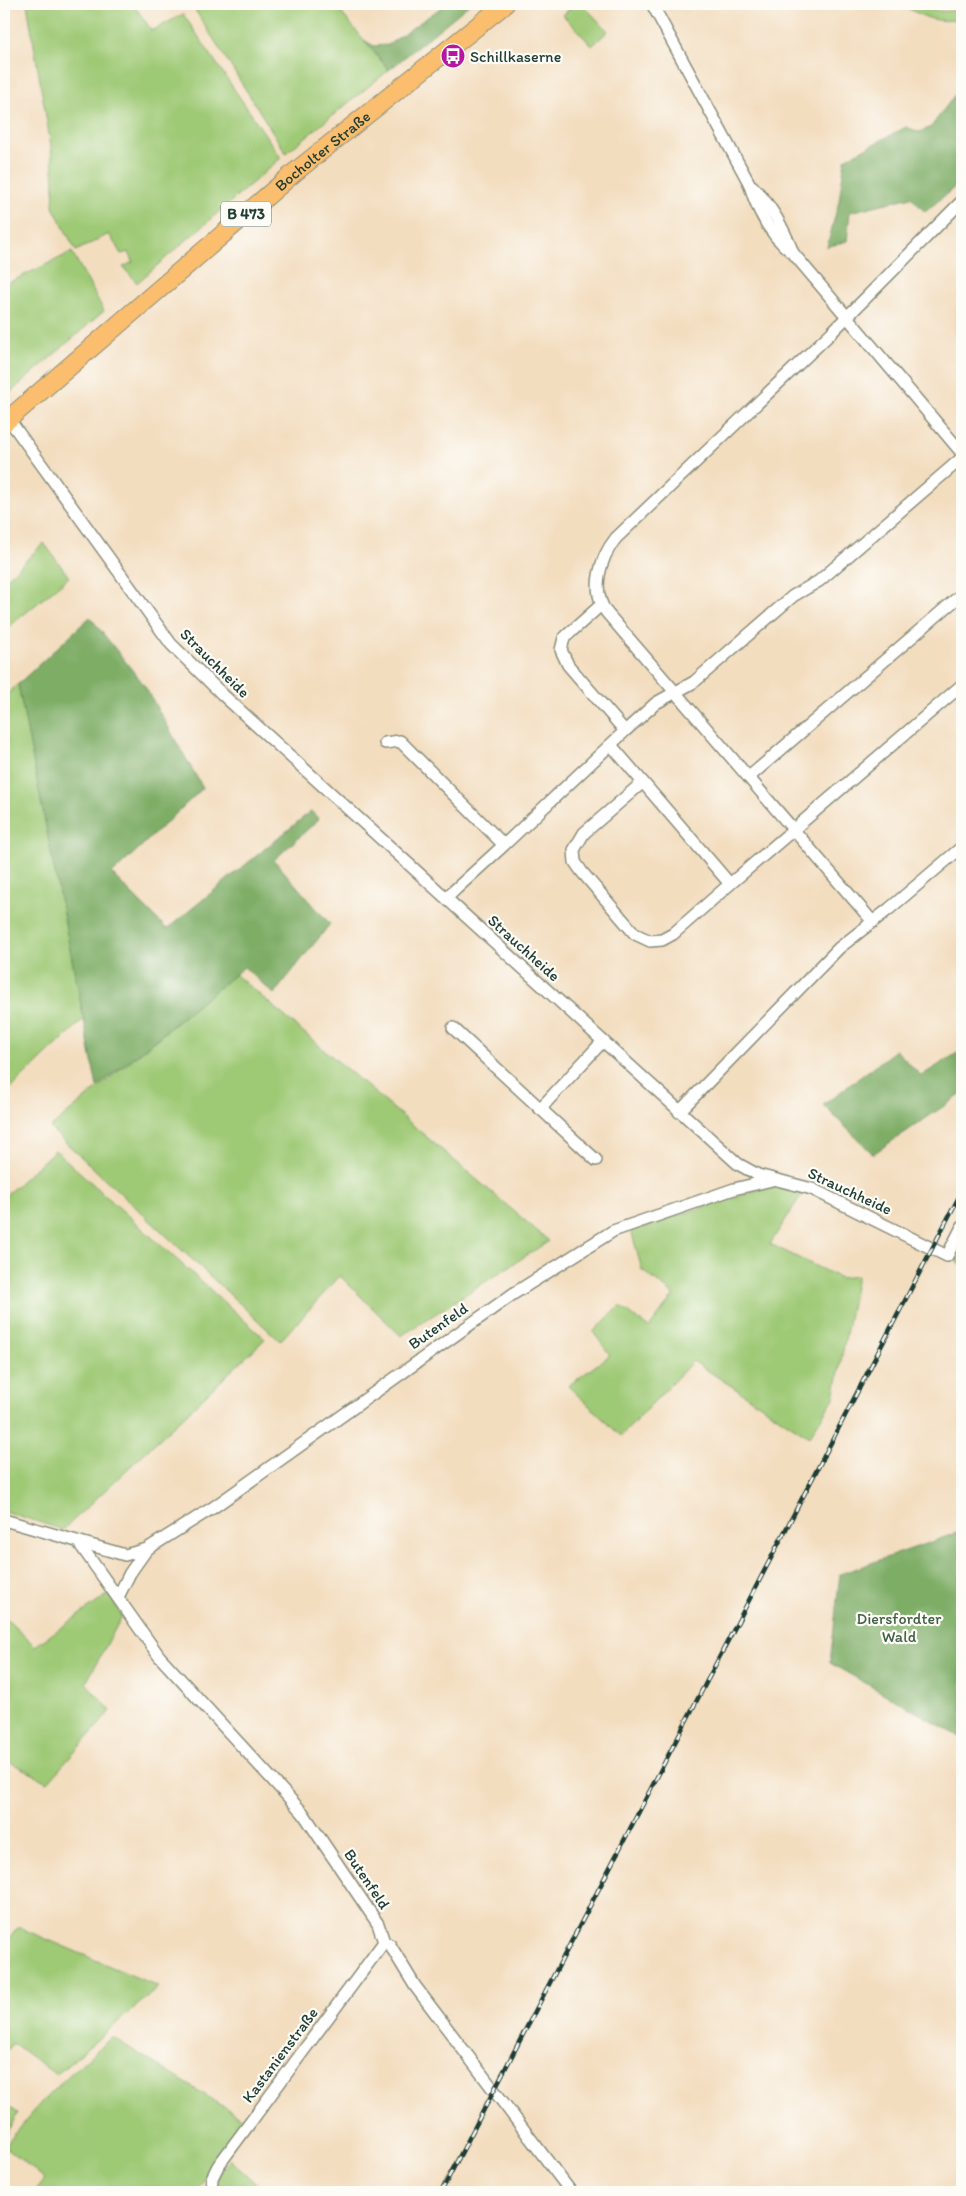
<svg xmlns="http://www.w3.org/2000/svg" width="966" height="2196" viewBox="0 0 966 2196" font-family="Itim,sans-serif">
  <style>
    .green { fill: #9ec975; stroke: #5e8354 }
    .forest { fill: #7ead66; stroke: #4e754d }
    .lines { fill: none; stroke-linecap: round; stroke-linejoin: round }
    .minor-casing { stroke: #898d7a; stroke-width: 14 }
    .primary-casing { stroke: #898d7a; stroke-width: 20 }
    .minor { stroke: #fff; stroke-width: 11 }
    .primary { stroke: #fbbe6e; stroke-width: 18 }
    .rail-casing { stroke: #1f3d34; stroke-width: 4.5 }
    .rail { stroke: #fdfcf7; stroke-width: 2.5; stroke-dasharray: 8; stroke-linecap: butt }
    .labels { text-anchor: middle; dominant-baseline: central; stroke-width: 4.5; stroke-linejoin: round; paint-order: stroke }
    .shield { fill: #fdfcf7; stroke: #62766e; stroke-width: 1 }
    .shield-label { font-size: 15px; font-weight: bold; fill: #1f3d34 }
    .poi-label { font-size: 16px; fill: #1f3d34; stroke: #fdfcf7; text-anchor: start }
    .street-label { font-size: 16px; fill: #1f3d34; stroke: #fdfcf7 }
    .park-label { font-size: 16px; fill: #3f6044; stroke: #fdfcf7 }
  </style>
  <rect width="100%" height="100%" fill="#fdfcf7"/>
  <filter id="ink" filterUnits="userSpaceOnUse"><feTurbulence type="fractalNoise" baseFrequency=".02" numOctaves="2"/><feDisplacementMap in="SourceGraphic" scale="10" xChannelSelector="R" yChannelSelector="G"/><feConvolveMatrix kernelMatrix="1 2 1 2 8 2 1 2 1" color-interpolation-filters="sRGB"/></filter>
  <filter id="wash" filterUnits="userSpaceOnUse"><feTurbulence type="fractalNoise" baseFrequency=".0096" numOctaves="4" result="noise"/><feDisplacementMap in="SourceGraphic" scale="20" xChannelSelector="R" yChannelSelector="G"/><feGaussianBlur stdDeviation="1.12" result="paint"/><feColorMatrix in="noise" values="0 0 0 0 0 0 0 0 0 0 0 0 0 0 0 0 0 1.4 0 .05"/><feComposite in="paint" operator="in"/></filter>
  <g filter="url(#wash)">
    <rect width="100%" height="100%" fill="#f3ddbf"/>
    <!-- green -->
    <path class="green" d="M27 4H133L152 31 183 14 281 158 137 283 123 267 133 262 129 252 121 254 109 234 76 251 53 207 54 182 51 146Z
      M205 4H334L389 70 286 153 195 10Z
      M575 4H582L608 31 592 46 563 15Z
      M902 4C924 4 941 18 962 7V22L958 19C937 24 919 16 902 4Z
      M72 252 104 311 4 398V285Z
      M44 543 69 577 4 631V581Z
      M18 684 84 1019 8 1091 4 1086V697Z
      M235 974 549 1241 401 1336 340 1276 280 1341 50 1128Z
      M55 1150 265 1339 63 1530 4 1511V1197Z
      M766 1187 788 1188 802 1194 770 1244 840 1278 857 1276 834 1398 809 1437 693 1361 621 1436 568 1386 610 1355 593 1332 620 1306 649 1328 674 1295 642 1270 631 1230Z
      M109 1594 122 1616 86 1683 111 1711 48 1782 4 1759V1617L35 1646Z
      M18 1927 159 1987 56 2075 13 2043 4 2055V1946Z
      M112 2037 245 2120 196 2192H34L45 2179 5 2147C35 2103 73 2071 112 2037Z
      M4 2103 18 2113 4 2137Z
      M229 2159 265 2192H216L218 2174Z"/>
    <!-- forest -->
    <path class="forest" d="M446 4H470L389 70 364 40 374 46 388 45Z
      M962 85V181L925 212 911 197 850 212 847 241 827 247 839 201 845 159 906 127 920 132 931 127Z
      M90 617 144 685 203 788 112 874 167 929 311 811 319 819 274 860 330 924 274 994 244 967 97 1087 18 684Z
      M896 1050 921 1076 962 1050V1094L873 1154 823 1105Z
      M962 1239V1266L952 1258Z
      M962 1531V1738L830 1663 840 1574Z"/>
  </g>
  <g filter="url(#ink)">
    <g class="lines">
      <defs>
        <path id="minor" d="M652 4 749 183C757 210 770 236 793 253L962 453
          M752 186C770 204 784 229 793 253
          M5 414 171 644 223 695 738 1164 758 1175 812 1189 947 1256 962 1227
          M601 605 564 638 561 650 568 665 625 731 656 703 694 682 793 596 819 581 962 458
          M385 743 400 741 504 845 446 898
          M611 745 730 884 962 685
          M749 777 962 594
          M643 782 584 833 574 850 575 862 582 872 635 934 650 941 662 940 673 934 730 884
          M504 845 625 731
          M873 922 607 613C590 591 600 558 616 538L832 332 962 201
          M453 1028 596 1160
          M540 1109 603 1041
          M679 1112 839 948 889 909 962 847
          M4 1520 125 1555 147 1549 214 1507 513 1294 613 1231 734 1189 772 1180
          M79 1543 159 1656 303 1813 378 1924 384 1942 390 1945 415 1986 571 2192
          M118 1597 130 1573 147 1549
          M211 2192 212 2178 218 2166 384 1942"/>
        <g id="primary">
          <path id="s1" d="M4 423 295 172 505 4"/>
        </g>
      </defs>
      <!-- minor casing -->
      <use href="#minor" class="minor-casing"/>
      <!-- primary casing -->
      <use href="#primary" class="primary-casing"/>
      <!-- minor -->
      <use href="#minor" class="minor"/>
      <!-- primary -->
      <use href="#primary" class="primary"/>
      <defs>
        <path id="rail" d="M441 2192 962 1191"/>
      </defs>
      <!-- rail casing -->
      <use href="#rail" class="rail-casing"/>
      <!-- rail -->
      <use href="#rail" class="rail"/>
    </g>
  </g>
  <!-- icons -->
  <defs>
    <symbol id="bus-disc" viewBox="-11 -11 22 22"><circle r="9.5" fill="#b5179e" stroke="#fdfcf7"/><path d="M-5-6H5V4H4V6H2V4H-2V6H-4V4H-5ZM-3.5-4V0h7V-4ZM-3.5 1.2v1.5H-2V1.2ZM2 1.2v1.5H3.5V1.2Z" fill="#fff"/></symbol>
  </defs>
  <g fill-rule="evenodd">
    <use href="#bus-disc" x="439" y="42" width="28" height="28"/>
  </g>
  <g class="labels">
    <!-- shield labels -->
    <rect class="shield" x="221" y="201.5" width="50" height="25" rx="4"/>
    <g class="shield-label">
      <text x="246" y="214">B 473</text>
    </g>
    <!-- poi labels -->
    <g class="poi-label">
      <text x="470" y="56">Schillkaserne</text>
    </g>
    <!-- street labels -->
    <g class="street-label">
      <text stroke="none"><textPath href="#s1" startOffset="419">Bocholter Straße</textPath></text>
      <text transform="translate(215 663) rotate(45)">Strauchheide</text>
      <text transform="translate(524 948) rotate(42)">Strauchheide</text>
      <text transform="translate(850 1191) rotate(25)">Strauchheide</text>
      <text transform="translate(438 1326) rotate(-35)">Butenfeld</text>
      <text transform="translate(367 1879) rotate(56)">Butenfeld</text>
      <text transform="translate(280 2055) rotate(-53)">Kastanienstraße</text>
    </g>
    <!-- park labels -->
    <g class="park-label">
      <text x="899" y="1618">Diersfordter<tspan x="899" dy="18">Wald</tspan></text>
    </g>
  </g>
  <!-- margin -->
  <rect width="966" height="2196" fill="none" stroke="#fdfcf7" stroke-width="20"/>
</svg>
